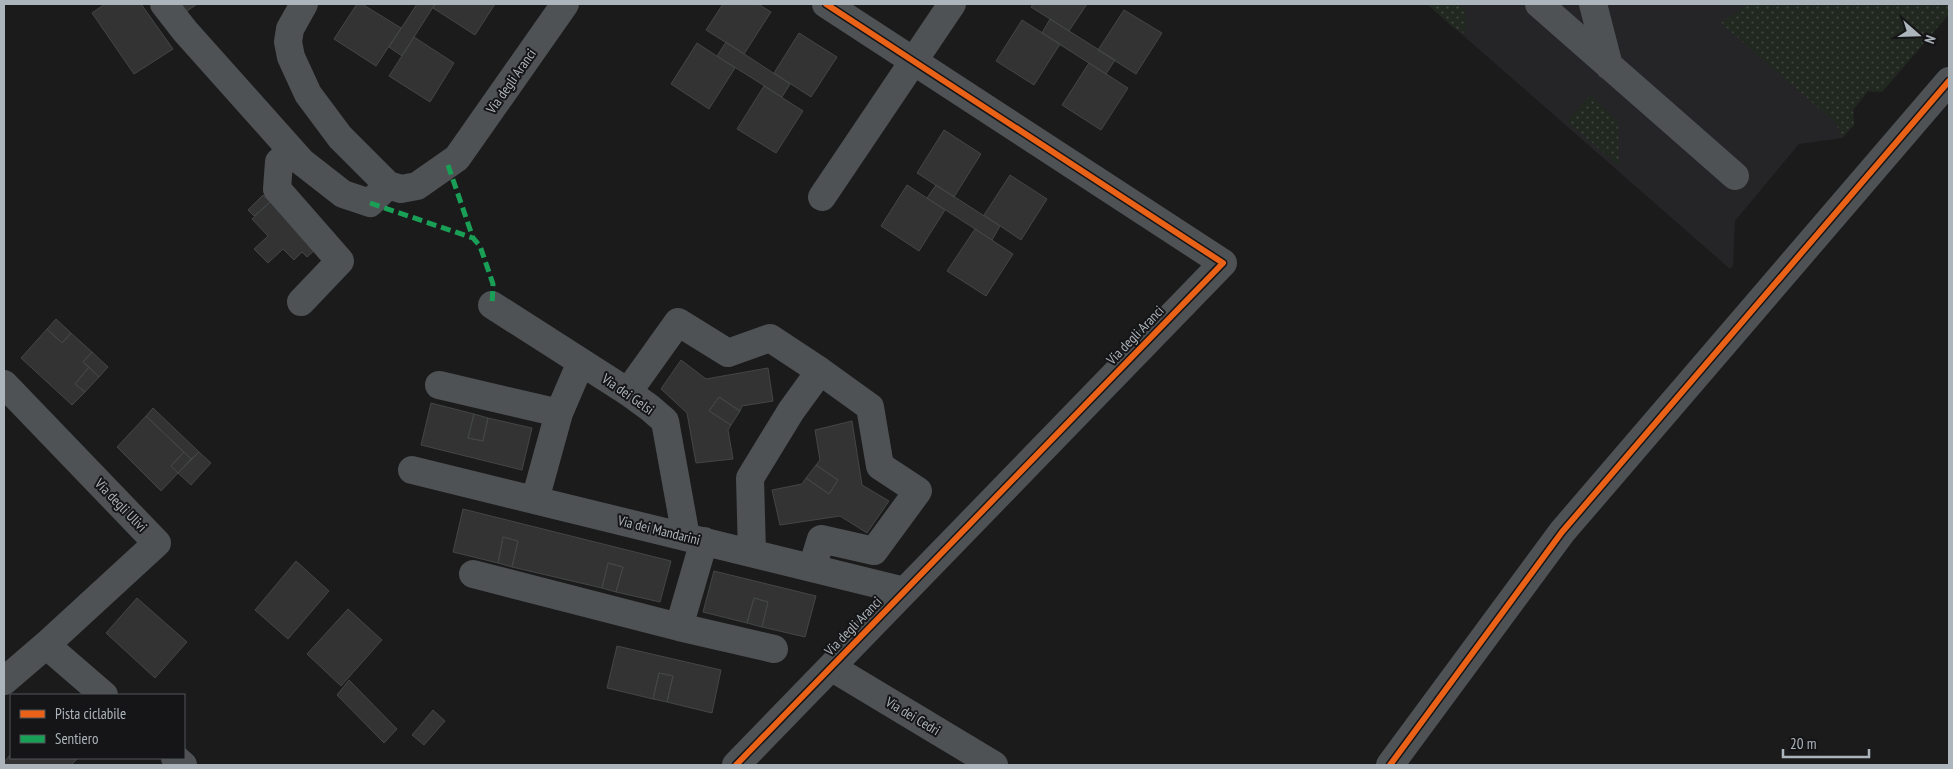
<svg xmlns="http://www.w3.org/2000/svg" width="1953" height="769" viewBox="0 0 1953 769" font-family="'PT Sans Narrow',sans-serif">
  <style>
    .built { fill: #252527 }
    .grass { fill: url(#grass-dots) }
    .building { fill: #333; stroke: #434647 }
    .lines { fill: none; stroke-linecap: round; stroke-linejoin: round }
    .minor { stroke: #4f5254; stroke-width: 28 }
    .quiet { stroke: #1a9f57; stroke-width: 5; stroke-dasharray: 10 5; stroke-linecap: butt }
    .cycleway-casing { stroke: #151517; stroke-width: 9 }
    .cycleway { stroke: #ea6118; stroke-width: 6 }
    .labels { text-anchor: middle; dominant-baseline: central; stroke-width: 4; stroke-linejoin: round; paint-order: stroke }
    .street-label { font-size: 14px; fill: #acb5bb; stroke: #151517 }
  </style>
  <defs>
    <pattern id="grass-dots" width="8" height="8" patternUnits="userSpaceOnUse" patternTransform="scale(1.25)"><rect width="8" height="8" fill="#212820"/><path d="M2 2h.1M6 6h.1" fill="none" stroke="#3f453e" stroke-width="1.8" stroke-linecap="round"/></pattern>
  </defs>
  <rect width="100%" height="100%" fill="#1b1b1b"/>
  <!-- built -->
  <path class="built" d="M1427 4H1949V14L1882 92 1868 91 1853 110 1854 125 1842 138 1799 144 1735 221 1733 266 1730 269Z"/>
  <!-- grass -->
  <path class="grass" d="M1427 4H1458L1465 10 1466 34 1454 28Z
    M1746 4H1949V14L1882 92 1868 91 1853 110 1854 125 1842 138 1836 123 1721 23 1746 6Z
    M1591 95 1618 122 1619 166 1567 121Z"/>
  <!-- building -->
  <path class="building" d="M105 4H141L173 49 134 74 92 13Z
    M172 4H197L180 16Z
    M357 4H362L401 28 376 66 334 39Z
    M417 4H435L402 56 389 47Z
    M435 4H495L475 35 433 8Z
    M723 4H758L771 12 744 54 706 30Z
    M1033 4H1087L1069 31 1031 7Z
    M1124 10 1162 33 1136 74 1098 50Z
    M1050 19 1115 60 1106 74 1042 33Z
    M1022 20 1060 44 1034 85 996 61Z
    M799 33 837 57 811 97 774 73Z
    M414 37 454 63 430 102 389 76Z
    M726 42 790 84 782 97 717 56Z
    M697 43 735 68 709 109 671 84Z
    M1089 63 1128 88 1101 130 1062 105Z
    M764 86 803 111 776 153 737 129Z
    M944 130 981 154 954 197 917 173Z
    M1010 175 1047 199 1021 240 984 215Z
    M907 185 945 210 919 251 881 226Z
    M936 185 1000 226 992 240 927 198Z
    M263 195 270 202 254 216 248 210Z
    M270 202 315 250 307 257 302 252 294 260 283 249 268 263 254 249 268 236 252 219Z
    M975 229 1013 254 986 296 947 271Z
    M56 319 71 333 62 343 47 329Z
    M47 329 62 343 71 333 92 352 83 362 89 367 75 384 85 392 72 405 21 358Z
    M92 352 108 367 99 377 83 362Z
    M681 360 706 379 768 368 773 401 742 406 740 411 719 397 709 411 731 425 728 430 733 459 696 463 687 413 661 389Z
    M89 367 99 377 85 392 75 384Z
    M719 397 740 411 731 425 709 411Z
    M431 403 474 414 468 438 483 441 488 418 532 428 522 470 421 445Z
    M153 408 199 452 191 459 146 416Z
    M474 414 488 418 483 441 468 438Z
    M146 416 184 452 171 466 178 473 161 491 117 447Z
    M852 421 862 485 889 501 867 533 840 516 780 525 772 490 802 484 806 478 829 494 838 480 816 465 820 460 815 430Z
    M184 452 191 459 178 473 171 466Z
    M199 452 211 463 191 485 178 473Z
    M816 465 838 480 829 494 806 478Z
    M463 509 671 561 660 602 616 592 623 567 608 563 602 588 512 567 518 541 503 537 498 563 453 552Z
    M503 537 518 541 512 567 498 563Z
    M296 561 329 591 288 639 255 610Z
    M608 563 623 567 616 592 602 588Z
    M714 571 816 596 805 637 762 627 768 602 754 598 747 623 703 612Z
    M137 598 187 642 155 678 106 633Z
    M754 598 768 602 762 627 747 623Z
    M348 609 382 640 341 686 307 654Z
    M617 646 721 670 712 713 667 702 673 676 659 673 653 699 607 688Z
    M659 673 673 676 667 702 653 699Z
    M349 680 397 729 384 743 337 695Z
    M433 710 445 721 424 745 412 735Z
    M10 755 11 758H78L71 765H4V762Z"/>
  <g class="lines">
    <!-- minor -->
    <path class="minor" d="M164 4 185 31 302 162 343 194 370 203 388 185
      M304 4 290 29 288 42 291 57 308 94 340 137 388 185 401 189 417 186 457 158 565 4
      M1539 4 1735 176
      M1593 4 1609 66
      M291 150 279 162 277 189 340 261 301 302
      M822 197 952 4
      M492 305 628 392 650 408 665 421 686 537
      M4 384 157 543 46 645 4 681
      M439 385 559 413 581 362
      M628 392 678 322 728 353 770 338 820 371 791 411 750 478 752 553
      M412 470 905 591
      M535 500 559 413
      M812 568 821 539 874 551 918 491 880 466 870 407 820 371
      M473 574 679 627 704 541
      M679 627 774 649
      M46 645 104 695
      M831 667 994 765
      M175 758 183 765
      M736 765 1223 263 826 4
      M1390 765 1562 532 1949 81"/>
    <!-- quiet -->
    <path class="quiet" d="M448 165 473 238 480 246 493 284 492 305
      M370 203 473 238"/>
    <defs>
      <path id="cycleway" d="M736 765 1223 263 826 4
        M1390 765 1562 532 1949 81"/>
    </defs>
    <!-- cycleway casing -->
    <use href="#cycleway" class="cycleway-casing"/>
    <!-- cycleway -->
    <use href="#cycleway" class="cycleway"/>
  </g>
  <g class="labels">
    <!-- street labels -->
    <g class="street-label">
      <text transform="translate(511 81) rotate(-55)">Via degli Aranci</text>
      <text transform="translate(1135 335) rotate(-46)">Via degli Aranci</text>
      <text transform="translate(628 394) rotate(35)">Via dei Gelsi</text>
      <text transform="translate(121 505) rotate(46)">Via degli Ulivi</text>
      <text transform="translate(659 530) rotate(14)">Via dei Mandarini</text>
      <text transform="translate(853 626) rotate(-46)">Via degli Aranci</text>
      <text transform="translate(913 716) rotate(31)">Via dei Cedri</text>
    </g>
  </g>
  <!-- border -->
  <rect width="1953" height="769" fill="none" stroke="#acb5bb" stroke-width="10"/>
  <!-- legend -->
  <rect x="10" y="694" width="175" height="65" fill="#151517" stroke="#515559"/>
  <rect x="20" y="710" width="25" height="8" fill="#ea6118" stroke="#515559"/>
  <text x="55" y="719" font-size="15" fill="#acb5bb">Pista ciclabile</text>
  <rect x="20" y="735" width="25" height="8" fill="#1a9f57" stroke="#515559"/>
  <text x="55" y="744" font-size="15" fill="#acb5bb">Sentiero</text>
  <!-- north arrow -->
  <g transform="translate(1918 35) rotate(110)" stroke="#151517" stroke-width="4" paint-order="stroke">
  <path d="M0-4L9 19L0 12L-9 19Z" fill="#acb5bb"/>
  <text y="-8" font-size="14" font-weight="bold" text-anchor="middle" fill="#acb5bb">N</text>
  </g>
  <!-- scale -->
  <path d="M1783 749v8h86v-8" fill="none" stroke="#acb5bb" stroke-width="2.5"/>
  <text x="1790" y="749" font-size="15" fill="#acb5bb" stroke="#151517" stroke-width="4" paint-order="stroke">20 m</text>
</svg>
